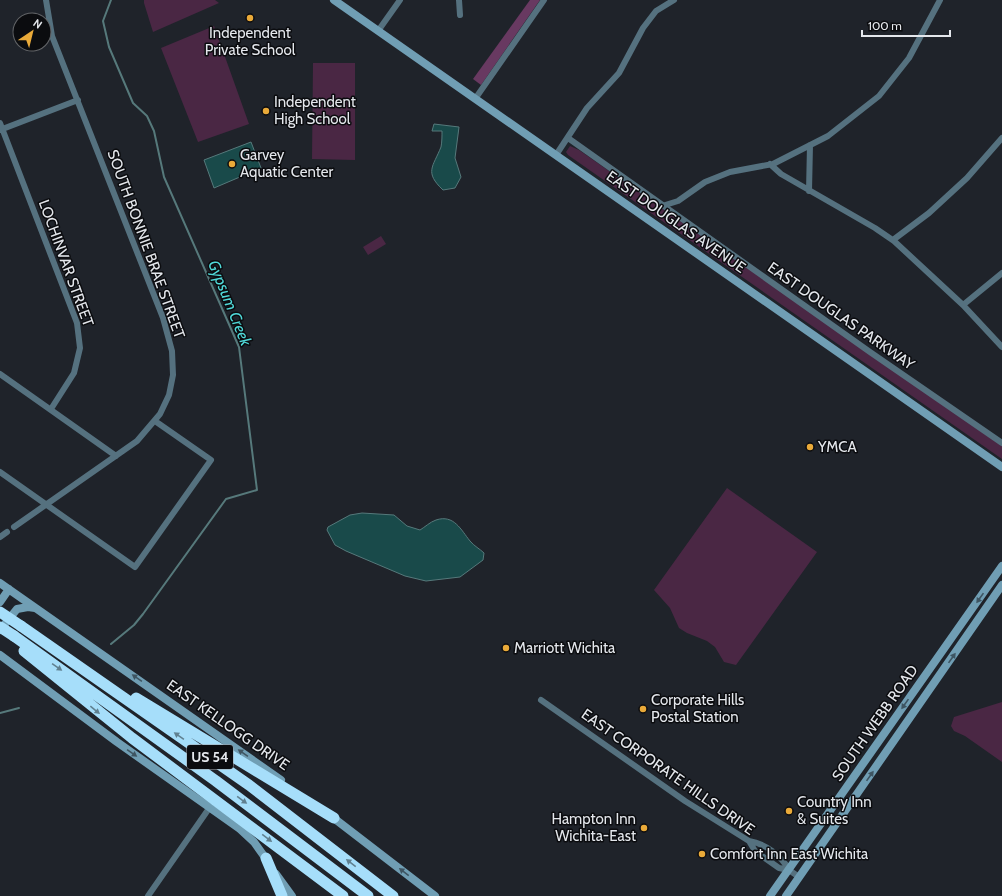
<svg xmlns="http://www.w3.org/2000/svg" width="1002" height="896" viewBox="0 0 1002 896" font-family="Cabin,sans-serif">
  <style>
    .green { fill: #4a2744 }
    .forest { fill: #683961 }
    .water { fill: #194a4a; stroke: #56797b }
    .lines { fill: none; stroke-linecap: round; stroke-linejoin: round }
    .stream { stroke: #56797b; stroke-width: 2 }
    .street { stroke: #55717f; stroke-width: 6 }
    .secondary { stroke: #709eb4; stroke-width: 8 }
    .highway { stroke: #a6defa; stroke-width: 11 }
    .highway-bridge { stroke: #a6defa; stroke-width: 11 }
    .oneway { fill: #3e5562 }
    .oneway2 { fill: #608090 }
    .poi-dot { fill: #eaaa39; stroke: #0b0c0f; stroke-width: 1.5 }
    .labels { text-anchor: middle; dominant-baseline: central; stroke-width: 3; stroke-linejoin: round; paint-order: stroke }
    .shield { fill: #0b0c0f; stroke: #a3a5aa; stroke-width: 1 }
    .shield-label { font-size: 14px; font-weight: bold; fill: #e4e7ec }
    .poi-label { font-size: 15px; fill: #e4e7ec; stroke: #0b0c0f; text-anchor: start }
    .street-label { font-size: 15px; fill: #e4e7ec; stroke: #0b0c0f }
    .water-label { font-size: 16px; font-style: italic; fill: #50d9d9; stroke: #0b0c0f }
  </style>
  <rect width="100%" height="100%" fill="#1f232a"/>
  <!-- green -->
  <path class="green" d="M144 0H215L219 3 153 32 144 3Z
    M214 26 249 124 198 142 161 48Z
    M313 63H355V160L312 159Z
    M570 146 579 150 1002 446V459L568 155 566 152Z
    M381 236 386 244 368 255 363 247Z
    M727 488 817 552 736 665 724 662 715 647 707 641 687 633 679 628 670 608 654 590Z
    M1002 702V762L965 736 954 731 951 726 954 717Z"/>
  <!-- forest -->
  <path class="forest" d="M530 0H540L481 85 473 79Z"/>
  <!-- water -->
  <path class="water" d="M434 124 459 127 455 158 461 177 455 188 443 190C424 172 433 167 441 147 442 142 442 136 442 131H432Z
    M251 142 261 168 214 188 204 160Z
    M362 513 394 515 407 526 420 530C425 527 430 522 436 520 454 514 461 530 470 541 474 546 480 549 484 553L483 560 460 577 426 581 405 576 346 551 335 545 327 530 328 527 350 515Z"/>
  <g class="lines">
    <!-- stream -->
    <path class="stream" d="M111 0 103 21 109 47 133 103 147 116 154 131 164 177 239 347 257 490 226 499 143 614 134 625 111 644
      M0 713 19 708"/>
    <!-- street -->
    <path class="street" d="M459 0 460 15
      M378 31 400 0
      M475 99 544 0
      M0 123 77 323 80 348 74 373 51 409
      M0 130 78 100
      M568 138 870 352 1002 443
      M556 155 587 108 619 73 643 28 656 11 674 0
      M770 164 781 174 875 228 894 241 963 305 1002 347
      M809 191 810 145
      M662 206 678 201 705 182 730 172 773 164 828 136 879 96 909 58 940 0
      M893 240 929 213 967 178 1002 138
      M963 305 1002 273
      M0 374 116 456
      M0 472 135 567 211 460 155 421
      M14 527 137 441 160 414 169 395 173 375 172 351 163 318 52 36 46 0
      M0 537 7 532
      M541 700 685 801 749 841 755 851 779 868 789 870 799 877
      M749 841C764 843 782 856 789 870
      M148 896 210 807"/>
    <!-- secondary -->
    <path class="secondary" d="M334 0 1002 467
      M0 583 281 780
      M0 602 9 589
      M0 630 17 609 28 607 35 608
      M0 655 117 742 240 829 254 842 269 863
      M331 816 435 896
      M276 874 292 896
      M770 896 1002 566
      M786 896 1002 585"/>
    <!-- highway -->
    <path class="highway" d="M21 626 249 785 393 896
      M14 636 216 781 368 896
      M24 651 132 738 343 896
      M136 698 334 818
      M266 858 282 896"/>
    <!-- highway-bridge -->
    <path class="highway-bridge" d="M0 612 21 626
      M0 627 14 636"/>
  </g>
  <!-- one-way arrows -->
  <defs><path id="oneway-solid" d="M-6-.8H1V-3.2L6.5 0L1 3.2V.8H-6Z"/></defs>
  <g class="oneway">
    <use href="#oneway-solid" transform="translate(980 598) rotate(125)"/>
    <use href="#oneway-solid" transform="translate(952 658) rotate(-55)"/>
    <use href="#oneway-solid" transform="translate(137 678) rotate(-145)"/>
    <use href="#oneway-solid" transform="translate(905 704) rotate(125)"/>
    <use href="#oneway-solid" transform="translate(132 753) rotate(35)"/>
    <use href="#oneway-solid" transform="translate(243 753) rotate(-145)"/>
    <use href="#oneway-solid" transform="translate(870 776) rotate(-55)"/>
    <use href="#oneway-solid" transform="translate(404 872) rotate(-142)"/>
  </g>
  <g class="oneway2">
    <use href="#oneway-solid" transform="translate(57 667) rotate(35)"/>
    <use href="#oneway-solid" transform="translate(95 710) rotate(39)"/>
    <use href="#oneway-solid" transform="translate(179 736) rotate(-145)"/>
    <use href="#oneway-solid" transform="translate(242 800) rotate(36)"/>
    <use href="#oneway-solid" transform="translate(267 838) rotate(37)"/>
    <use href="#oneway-solid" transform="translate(351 863) rotate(-142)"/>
  </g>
  <!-- markers -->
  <g class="poi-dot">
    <circle cx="250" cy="18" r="4"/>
    <circle cx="266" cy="111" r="4"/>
    <circle cx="232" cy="164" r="4"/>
    <circle cx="810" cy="447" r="4"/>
    <circle cx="506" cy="648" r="4"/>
    <circle cx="643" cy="709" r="4"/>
    <circle cx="789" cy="811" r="4"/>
    <circle cx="644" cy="828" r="4"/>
    <circle cx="702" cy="854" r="4"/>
  </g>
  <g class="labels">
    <!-- shield labels -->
    <rect class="shield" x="187" y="745" width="46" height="24" rx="3"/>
    <g class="shield-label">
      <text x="210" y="757">US 54</text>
    </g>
    <!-- poi labels -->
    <g class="poi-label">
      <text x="250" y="33" text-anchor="middle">Independent<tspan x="250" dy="17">Private School</tspan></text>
      <text x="274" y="102">Independent<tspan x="274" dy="17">High School</tspan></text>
      <text x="240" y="155">Garvey<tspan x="240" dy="17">Aquatic Center</tspan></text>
      <text x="818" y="447">YMCA</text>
      <text x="514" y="648">Marriott Wichita</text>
      <text x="651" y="700">Corporate Hills<tspan x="651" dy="17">Postal Station</tspan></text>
      <text x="797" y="802">Country Inn<tspan x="797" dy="17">&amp; Suites</tspan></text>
      <text x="636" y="819" text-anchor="end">Hampton Inn<tspan x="636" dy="17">Wichita-East</tspan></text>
      <text x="710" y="854">Comfort Inn East Wichita</text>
    </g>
    <!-- street labels -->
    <g class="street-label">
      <text transform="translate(676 222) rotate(35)">EAST DOUGLAS AVENUE</text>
      <text transform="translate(146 244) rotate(70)">SOUTH BONNIE BRAE STREET</text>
      <text transform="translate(66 263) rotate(70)">LOCHINVAR STREET</text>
      <text transform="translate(841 316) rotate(35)">EAST DOUGLAS PARKWAY</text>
      <text transform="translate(875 723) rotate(-55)">SOUTH WEBB ROAD</text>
      <text transform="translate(228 725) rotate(35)">EAST KELLOGG DRIVE</text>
      <text transform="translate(668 772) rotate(35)">EAST CORPORATE HILLS DRIVE</text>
    </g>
    <!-- water labels -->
    <g class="water-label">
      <text transform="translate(230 303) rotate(68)">Gypsum Creek</text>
    </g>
  </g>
  <!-- north arrow -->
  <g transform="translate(32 32) rotate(35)"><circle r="19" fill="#0b0c0f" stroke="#626467"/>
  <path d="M0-3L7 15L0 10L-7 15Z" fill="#eaaa39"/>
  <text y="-6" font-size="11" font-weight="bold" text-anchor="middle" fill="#e4e7ec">N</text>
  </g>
  <!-- scale -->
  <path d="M862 30v6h88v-6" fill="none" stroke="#e4e7ec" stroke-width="2"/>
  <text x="868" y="30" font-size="12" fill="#e4e7ec" stroke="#0b0c0f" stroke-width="3" paint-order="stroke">100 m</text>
</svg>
